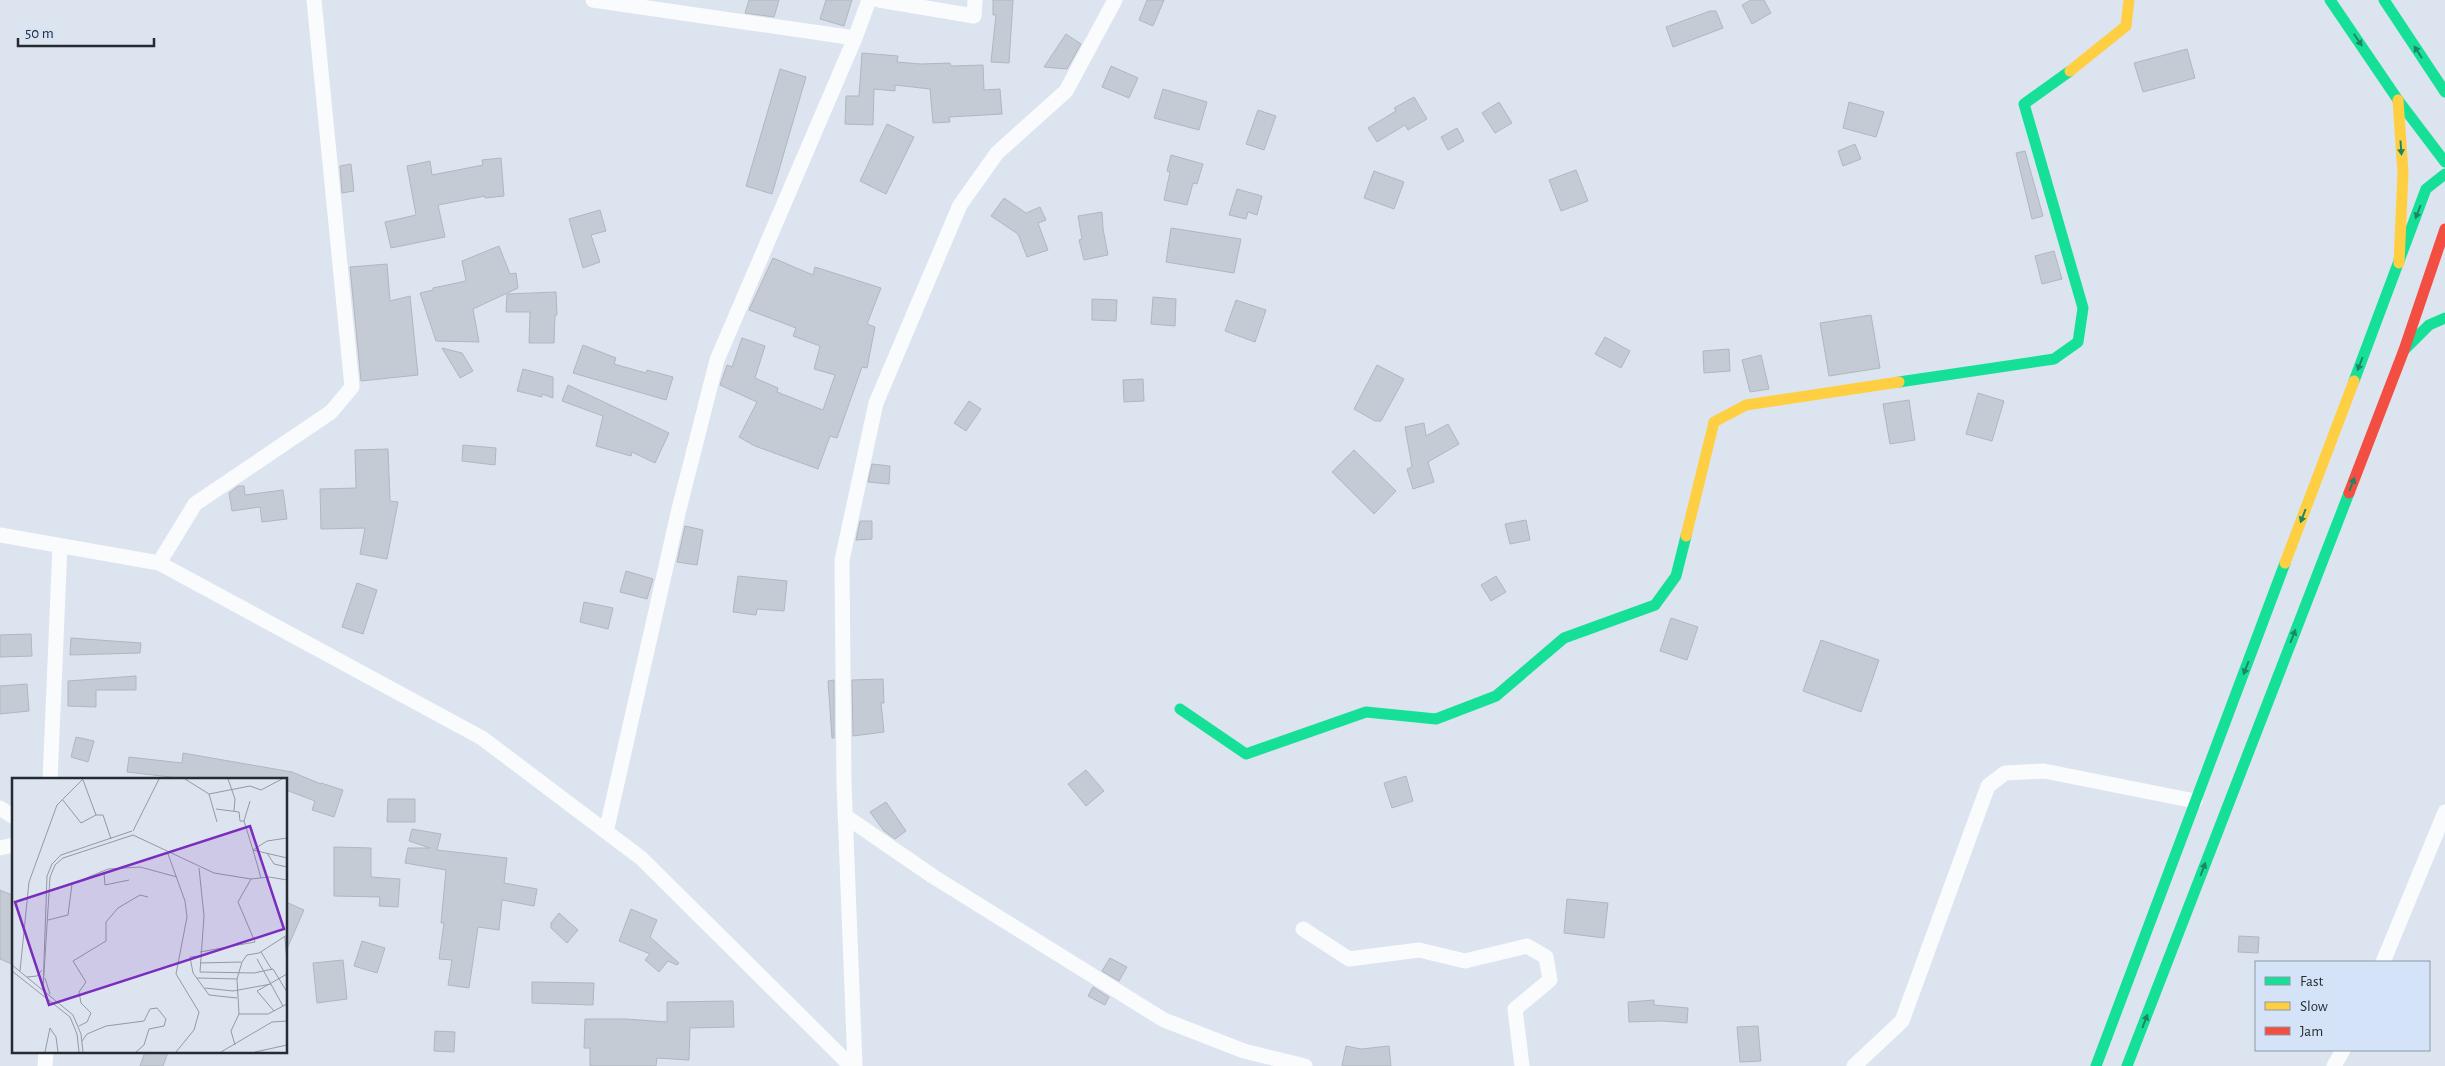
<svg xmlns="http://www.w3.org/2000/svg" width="2445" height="1066" viewBox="0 0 2445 1066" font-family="'Alegreya Sans',sans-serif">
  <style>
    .building { fill: #c5cbd4; stroke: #b1b7c0 }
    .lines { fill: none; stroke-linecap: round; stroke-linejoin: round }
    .street { stroke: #fafbfd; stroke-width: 15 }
    .fast { stroke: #16e098; stroke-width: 11 }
    .slow { stroke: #ffcf43; stroke-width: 11 }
    .jam { stroke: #f24e42; stroke-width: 11 }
    .oneway { fill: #1e8665 }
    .inset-road { fill: none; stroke: #939aa3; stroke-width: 1 }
    .view { fill: #7b2cbf; fill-opacity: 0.15; stroke: #7b2cbf; stroke-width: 2.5 }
    .inset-edge { fill: none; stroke: #252b32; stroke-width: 2.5 }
  </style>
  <rect width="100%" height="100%" fill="#dce4ef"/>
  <!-- building -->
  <path class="building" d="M749 0H779L774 17 745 13Z
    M826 0H852L844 26 820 19Z
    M993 0H1013L1009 63 991 62 996 15H993Z
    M1147 0H1164L1153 26 1139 20Z
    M1751 0H1764L1771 13 1752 24 1742 5Z
    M1710 11H1716L1723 28 1673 47 1666 27Z
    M1066 34 1081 44 1067 69 1044 67Z
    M2187 49 2195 78 2143 92 2134 63Z
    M862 53 898 56 897 62 921 64 950 63 951 66 983 65 984 90 1000 89 1002 114 949 117 950 122 933 123 930 89 895 85V91L874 89 873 125 845 124 846 96H859Z
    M1111 66 1138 78 1129 98 1102 87Z
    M780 69 806 77 772 194 746 186Z
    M1163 89 1207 102 1199 130 1154 118Z
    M1414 97 1427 119 1408 130 1405 125 1377 142 1368 128 1396 111 1394 108Z
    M1499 102 1512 123 1495 133 1482 113Z
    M1849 102 1884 112 1876 137 1843 128Z
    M1258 110 1276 116 1264 150 1246 144Z
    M887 124 914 137 886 194 860 181Z
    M1457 128 1464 141 1448 150 1441 137Z
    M1855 144 1861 159 1843 166 1838 151Z
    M2025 151 2043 216 2032 219 2016 153Z
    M1171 155 1203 164 1197 184 1193 183 1187 205 1164 200 1170 172 1167 171Z
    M501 158 504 196 485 198V196L438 205 445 237 391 248 385 222 416 215 407 166 430 161 432 175 483 165 482 160Z
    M351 164 354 191 342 193 340 166Z
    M1576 170 1588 201 1561 211 1549 180Z
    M1374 171 1404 182 1394 209 1364 198Z
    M1237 189 1262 196 1257 215 1248 212 1246 219 1229 215Z
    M1004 198 1026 213 1040 207 1046 220 1038 223 1048 250 1027 257 1018 234 991 216Z
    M600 210 606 231 591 235 600 262 583 268 569 219Z
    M1102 212 1103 229 1108 255 1084 260 1079 240 1082 239 1078 216Z
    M1171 228 1241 239 1234 273 1166 262Z
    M499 246 510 274 516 273 518 288 473 309 479 342 436 341 420 293 433 290V288L466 281 462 261Z
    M2054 251 2062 279 2042 284 2035 256Z
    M773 258 813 275 815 267 881 288 867 324 875 327 867 368 862 367 837 438 830 436 818 469 755 446 739 437 757 402 720 385 727 365 732 367 742 338 765 346 755 378 778 388 777 392 823 410 835 375 814 369 820 346 793 336 796 328 749 310Z
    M387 264 390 301 410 296 418 375 361 381 350 267Z
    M556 292 557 315H555L554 343H529L530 312H506L507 294Z
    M1153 297 1176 299 1175 326 1151 324Z
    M1092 299 1117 300 1116 321 1092 320Z
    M1236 300 1266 310 1255 342 1225 331Z
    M1871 315 1880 368 1829 376 1820 323Z
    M1605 337 1630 351 1621 368 1595 354Z
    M583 345 616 358 614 364 646 373 647 370 673 377 666 400 573 373Z
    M442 348 462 353 473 371 460 378Z
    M1729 349 1730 371 1704 373 1703 351Z
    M1761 355 1769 389 1750 392 1742 360Z
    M1377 365 1404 379 1381 421H1375L1354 409Z
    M523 369 553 377V398L542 394V397L517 391Z
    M1143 379 1144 401 1124 402 1123 380Z
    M568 385 669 433 655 463 632 452 631 456 596 446 603 416 562 401Z
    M1978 393 2004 401 1992 441 1966 434Z
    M1909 400 1915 440 1890 444 1883 404Z
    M969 401 981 409 966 431 954 423Z
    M1424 423 1426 436 1448 424 1459 444 1428 462 1434 482 1413 489 1407 469 1412 467 1405 427Z
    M463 445 496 448 495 465 462 461Z
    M388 449 390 501 398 502 387 559 360 554 365 528 321 529 320 489 356 488 355 450Z
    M1354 450 1396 491 1374 514 1332 472Z
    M872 464 890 466 889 484 868 482Z
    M238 486H244L245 495 283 490 287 519 262 522 260 507 232 511 229 493Z
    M1526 520 1530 540 1510 544 1505 524Z
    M860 521H872V539L856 540Z
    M685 526 703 530 697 565 677 562Z
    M626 571 653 579 647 599 620 592Z
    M738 576 787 581 784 611 757 609 756 615 733 612Z
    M1496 576 1506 592 1491 601 1481 585Z
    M357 583 377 590 363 634 342 627Z
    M584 602 613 608 608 629 580 622Z
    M1671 618 1698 627 1687 660 1660 651Z
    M31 634 32 656 0 657V635Z
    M71 638 141 643 140 653 70 655Z
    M1821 640 1879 660 1861 712 1803 691Z
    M136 676V690H96V707L68 706V681Z
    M883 679 884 703H881L884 732 853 736 852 680Z
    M834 680V738H832L828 681Z
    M27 684 29 711 0 714V686Z
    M76 737 94 741 88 762 71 757Z
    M183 753 292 772 321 784V783L343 790 334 817 312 810 315 801 286 790V780H179V778L127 772 129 757 182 763Z
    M1086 770 1104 791 1086 806 1068 784Z
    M1406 776 1413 801 1392 808 1384 783Z
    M388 799H415V822H387Z
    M886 802 906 831 895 839 884 831 870 812Z
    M412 829 441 834 437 850 507 858 504 883 537 889 534 906 502 900 499 930 478 927 469 988 448 985 452 960 439 959 444 923H441L446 870 405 863 408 848H430L409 841Z
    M334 847 371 848V877L400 879 398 907 379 906 380 897 334 896Z
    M0 890 14 896V965L0 959Z
    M1567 899 1608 903 1604 938 1564 933Z
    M286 902 304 910 286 951Z
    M631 909 657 920 650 937 679 963 677 965 668 961 659 972 645 960 650 954 619 941Z
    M559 913 578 930 567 943 551 928V923Z
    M2239 936 2259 937 2258 953 2238 952Z
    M362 941 385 948 377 973 354 966Z
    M1110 958 1127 967 1119 981 1102 971Z
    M343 960 347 999 317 1003 313 963Z
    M532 982 594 983 593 1005 532 1003Z
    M1093 987 1109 997 1105 1005 1088 996Z
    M1654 1000V1005L1688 1008 1687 1023 1661 1021 1629 1022 1628 1002Z
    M733 1001 734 1027 690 1028 689 1060 657 1058 656 1066H590V1048H584L585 1019H626L667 1022V1002Z
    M1758 1026 1761 1061 1740 1062 1737 1027Z
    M435 1031 455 1032 454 1052 434 1051Z
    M1346 1046 1361 1049 1389 1046 1391 1066H1342Z
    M145 1052H168L163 1066H140Z"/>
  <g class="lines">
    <!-- street -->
    <path class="street" d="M593 0 855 38
      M879 0 974 16 975 0
      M0 535 159 563 482 738 641 858 851 1066
      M159 563 195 504 331 412 352 387 314 0
      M50 780 60 546
      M0 808 14 817
      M845 816 934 877 1164 1020 1244 1051 1305 1066
      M606 832 679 509 717 360 855 38 869 0
      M0 848 14 845
      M1303 929 1349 959 1419 950 1465 961 1527 946 1546 957 1550 980 1515 1009 1522 1066
      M2383 962 2445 812
      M45 1066 46 1052
      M855 1066 844 784 842 560 876 403 960 205 997 153 1066 91 1115 0
      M1854 1066 1902 1021 1988 786 2005 773 2044 771 2195 801
      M2334 1066 2343 1050"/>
    <!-- fast -->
    <path class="fast" d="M2330 0 2398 100 2445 162
      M2384 0 2445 92
      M2404 350 2429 325 2445 318
      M2354 381 2426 189 2445 174
      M1899 382 2054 359 2078 342 2083 308 2024 104 2070 71
      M1180 709 1246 754 1366 712 1436 719 1496 696 1564 638 1655 605 1676 576 1686 536
      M2096 1066 2285 563
      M2127 1066 2349 493"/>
    <!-- slow -->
    <path class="slow" d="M2070 71 2126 26 2129 0
      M2398 100 2403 173 2399 263
      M1686 536 1714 422 1746 405 1899 382
      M2285 563 2354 381"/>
    <!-- jam -->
    <path class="jam" d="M2349 493 2404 350 2445 229"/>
  </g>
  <!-- one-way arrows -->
  <defs><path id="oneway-solid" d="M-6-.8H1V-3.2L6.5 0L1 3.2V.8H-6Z" transform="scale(1.25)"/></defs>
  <g class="oneway">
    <use href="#oneway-solid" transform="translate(2358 40) rotate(56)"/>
    <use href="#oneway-solid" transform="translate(2418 52) rotate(-123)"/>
    <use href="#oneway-solid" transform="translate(2401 148) rotate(86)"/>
    <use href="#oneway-solid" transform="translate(2418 212) rotate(111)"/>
    <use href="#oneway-solid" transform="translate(2360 364) rotate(111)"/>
    <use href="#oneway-solid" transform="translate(2352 484) rotate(-69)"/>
    <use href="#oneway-solid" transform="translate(2303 516) rotate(111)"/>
    <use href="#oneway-solid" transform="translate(2293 636) rotate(-69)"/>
    <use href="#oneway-solid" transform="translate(2246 668) rotate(111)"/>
    <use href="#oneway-solid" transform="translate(2203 869) rotate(-69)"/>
    <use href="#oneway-solid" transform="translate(2145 1021) rotate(-69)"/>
  </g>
  <!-- overview -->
  <g transform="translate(12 778)">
    <rect width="275" height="275" fill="#dce4ef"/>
    <path class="inset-road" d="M173 1 197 16 238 8 249 12 270 1M216 1 223 21 222 33M71 2 84 37H91L99 61M197 16 205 44M50 21 69 45 84 37M204 31 227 34 228 43H232L238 23M232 43 241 72 255 63 275 60M121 53 147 1M255 75 262 86 275 89M156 76 173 123 175 139 164 196 187 234 182 252 164 274M187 90 192 138 188 194 242 195 261 191 275 214M92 95 93 107 117 102M249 100 241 72 275 80M275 127V149M36 142 56 137 60 106 96 91 128 89 165 99M273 159 275 185M188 174 243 164 226 124 239 101M249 174 260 192M188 178 178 179 181 195 197 217 225 220M245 181 271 228M188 185 229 184M0 187 61 237 69 256 71 274M0 193 58 239 65 256 67 274M8 193 17 104 45 27 71 1M15 199 25 198 30 192M33 200 38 216M185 200 225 201M193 210 221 213 259 206M31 211 38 99 43 87 51 80 121 57 202 95 239 101 257 99 275 102M31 211 35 98 40 86 49 77 120 53M262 233 245 213 275 196M227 236H256L275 226M67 248 75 244 79 235 69 225 67 214 74 204 61 183 94 163V144L106 130 128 117 136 119M70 263 75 256 94 248 132 243 138 231 145 230 154 241 152 248 137 251 132 267 124 274M223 267 219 253 227 236 225 201 230 184 235 177 247 175 275 157M33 274 38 250 44 259 46 274M209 274 260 244 275 243M243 274 275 267"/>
    <path class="view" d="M238 48 272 151 37 227 3 124Z"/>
    <rect width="275" height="275" class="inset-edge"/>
  </g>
  <!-- legend -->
  <rect x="2255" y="961" width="175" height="90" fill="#d4e3f7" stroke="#8e99a8"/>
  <rect x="2265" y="977" width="25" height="8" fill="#16e098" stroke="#8e99a8"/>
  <text x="2300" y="986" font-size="15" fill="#252b32">Fast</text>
  <rect x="2265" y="1002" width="25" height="8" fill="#ffcf43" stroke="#8e99a8"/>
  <text x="2300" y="1011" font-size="15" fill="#252b32">Slow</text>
  <rect x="2265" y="1027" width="25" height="8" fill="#f24e42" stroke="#8e99a8"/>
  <text x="2300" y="1036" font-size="15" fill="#252b32">Jam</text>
  <!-- scale -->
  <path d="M18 38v8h136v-8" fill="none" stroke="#252b32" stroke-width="2.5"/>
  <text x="25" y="38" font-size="15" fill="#252b32" stroke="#d4e3f7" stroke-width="4" paint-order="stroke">50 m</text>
</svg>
